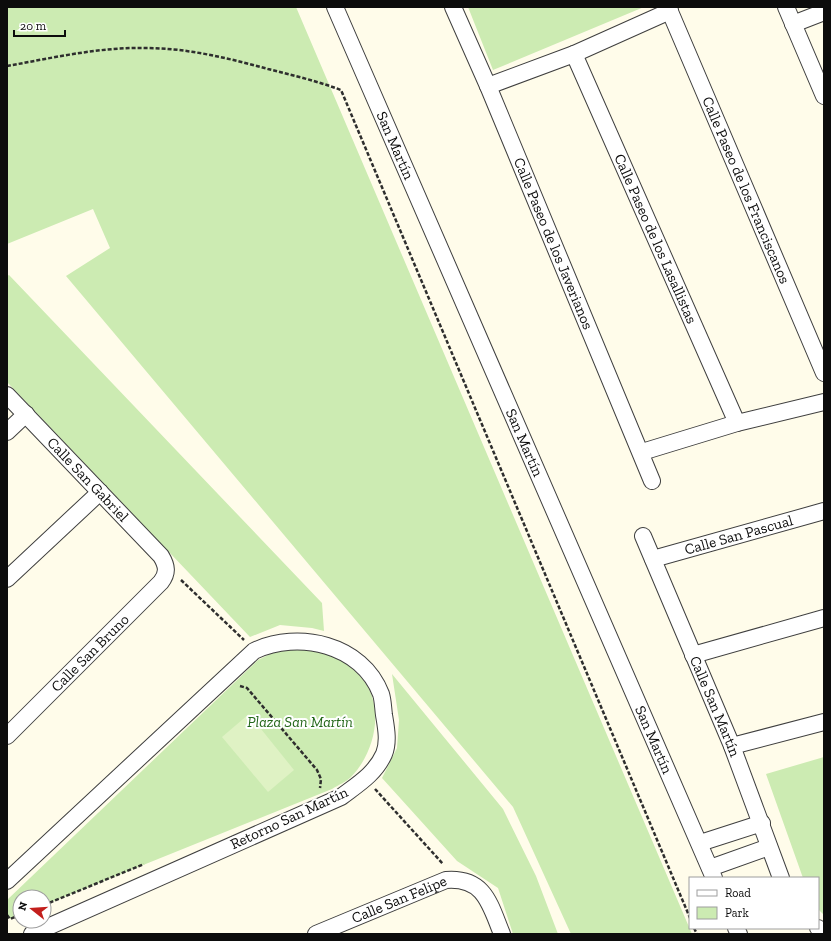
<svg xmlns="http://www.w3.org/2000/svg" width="831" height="941" viewBox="0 0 831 941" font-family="'Zilla Slab',serif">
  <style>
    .green { fill: #ccebb2 }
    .pitch { fill: #dff2c4 }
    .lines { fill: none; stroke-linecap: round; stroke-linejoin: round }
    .minor-casing { stroke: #3f3f3f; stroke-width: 18 }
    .path { stroke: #2e2e2e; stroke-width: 2.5; stroke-dasharray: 4 2; stroke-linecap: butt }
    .minor { stroke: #fff; stroke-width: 16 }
    .labels { text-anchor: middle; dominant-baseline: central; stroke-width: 4; stroke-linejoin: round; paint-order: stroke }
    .street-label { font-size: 15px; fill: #0c0c0c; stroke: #fff }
    .park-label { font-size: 15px; font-style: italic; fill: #236719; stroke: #fff }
  </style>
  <rect width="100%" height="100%" fill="#fffcea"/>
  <!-- green -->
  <path class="green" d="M7 7H296L692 934H571L513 807 66 276 110 248 93 209 7 244Z
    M468 7H644L493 70Z
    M9 275 322 603 324 631 312 628 280 625 250 637 7 382V276Z
    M286 649C296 649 310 647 319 650 339 657 360 671 369 689 383 717 372 756 351 777 346 782 338 785 332 789L44 905V897H20V915L10 919 7 915V900L258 660 274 652Z
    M392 674 503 809 536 876 558 934H513L498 888 457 861 382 778 397 748 399 720Z
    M824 757V915L818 909V878H803L766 774Z"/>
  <!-- pitch -->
  <path class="pitch" d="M249 714 294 770 268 792 222 737Z"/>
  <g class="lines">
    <defs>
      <g id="minor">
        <path id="s1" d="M335 7 714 878"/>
        <path id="s2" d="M453 7 488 86 652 481"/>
        <path id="s3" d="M668 7 824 373"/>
        <path d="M786 7 824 96"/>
        <path d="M793 24 824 12"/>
        <path id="s4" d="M574 54 737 423"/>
        <path d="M488 86 574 54 670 11"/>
        <path id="s5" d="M7 395 161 556C167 566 168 573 161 582L7 736"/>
        <path d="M7 432 26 414"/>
        <path d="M642 452 737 423 824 402"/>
        <path id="s6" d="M643 536 732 746 781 878"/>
        <path id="s7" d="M653 559 824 511"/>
        <path d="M7 579 100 492"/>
        <path d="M693 655 824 618"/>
        <path d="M732 746 824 722"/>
        <path d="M700 843 762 823"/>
        <path d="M710 868 769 847"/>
        <path d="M7 881 254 651C298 630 362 644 381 694 383 700 383 708 384 715 386 727 389 742 384 754 375 774 358 784 341 797L32 934"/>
        <path d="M736 928 739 934"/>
        <path d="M818 928 824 934"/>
        <path id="s8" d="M316 934 446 880C485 877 490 905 502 934"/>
      </g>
    </defs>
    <!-- minor casing -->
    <use href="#minor" class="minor-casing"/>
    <!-- path -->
    <path class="path" d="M7 66C52 58 99 47 145 48 187 48 228 58 268 69 292 75 317 81 341 90L690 918
      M181 580 244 640
      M240 686 247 688 317 770 321 779 320 788
      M375 789 443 864
      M44 905 144 864
      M7 915 10 919 20 915
      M694 928 697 934"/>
    <!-- minor -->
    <use href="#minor" class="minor"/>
  </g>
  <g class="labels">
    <!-- street labels -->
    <g class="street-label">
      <text stroke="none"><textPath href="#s1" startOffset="151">San Martín</textPath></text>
      <text stroke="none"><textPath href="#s3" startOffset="199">Calle Paseo de los Franciscanos</textPath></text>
      <text stroke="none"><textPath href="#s4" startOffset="202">Calle Paseo de los Lasallistas</textPath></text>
      <text stroke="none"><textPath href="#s2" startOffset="257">Calle Paseo de los Javerianos</textPath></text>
      <text stroke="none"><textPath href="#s1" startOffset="475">San Martín</textPath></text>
      <text stroke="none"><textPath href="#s5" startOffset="117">Calle San Gabriel</textPath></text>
      <text stroke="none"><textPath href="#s7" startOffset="89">Calle San Pascual</textPath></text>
      <text transform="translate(90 653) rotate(-45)">Calle San Bruno</text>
      <text stroke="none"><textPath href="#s6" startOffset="185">Calle San Martín</textPath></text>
      <text stroke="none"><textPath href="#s1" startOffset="799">San Martín</textPath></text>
      <text transform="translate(289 818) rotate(-25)">Retorno San Martín</text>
      <text stroke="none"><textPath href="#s8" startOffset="90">Calle San Felipe</textPath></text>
    </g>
    <!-- park labels -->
    <g class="park-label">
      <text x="300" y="722">Plaza San Martín</text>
    </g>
  </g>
  <!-- border -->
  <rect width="831" height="941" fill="none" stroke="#0c0c0c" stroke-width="16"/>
  <!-- legend -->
  <rect x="689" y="877" width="130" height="52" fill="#ffffff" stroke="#9e9e9e"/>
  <rect x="697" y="890" width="20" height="6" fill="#ffffff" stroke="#9e9e9e"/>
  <text x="725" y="897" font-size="12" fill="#0c0c0c">Road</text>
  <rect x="697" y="907" width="20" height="12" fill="#ccebb2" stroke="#9e9e9e"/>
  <text x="725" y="917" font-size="12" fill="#0c0c0c">Park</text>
  <!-- north arrow -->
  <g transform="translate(32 909) rotate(287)"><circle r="19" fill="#ffffff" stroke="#9e9e9e"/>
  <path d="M0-3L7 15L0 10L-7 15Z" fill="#c31f1c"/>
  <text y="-6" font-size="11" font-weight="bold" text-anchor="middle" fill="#0c0c0c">N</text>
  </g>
  <!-- scale -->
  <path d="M14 30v6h51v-6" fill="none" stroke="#0c0c0c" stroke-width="2"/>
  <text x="20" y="30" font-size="12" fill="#0c0c0c" stroke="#ffffff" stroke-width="3" paint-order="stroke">20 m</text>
</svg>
